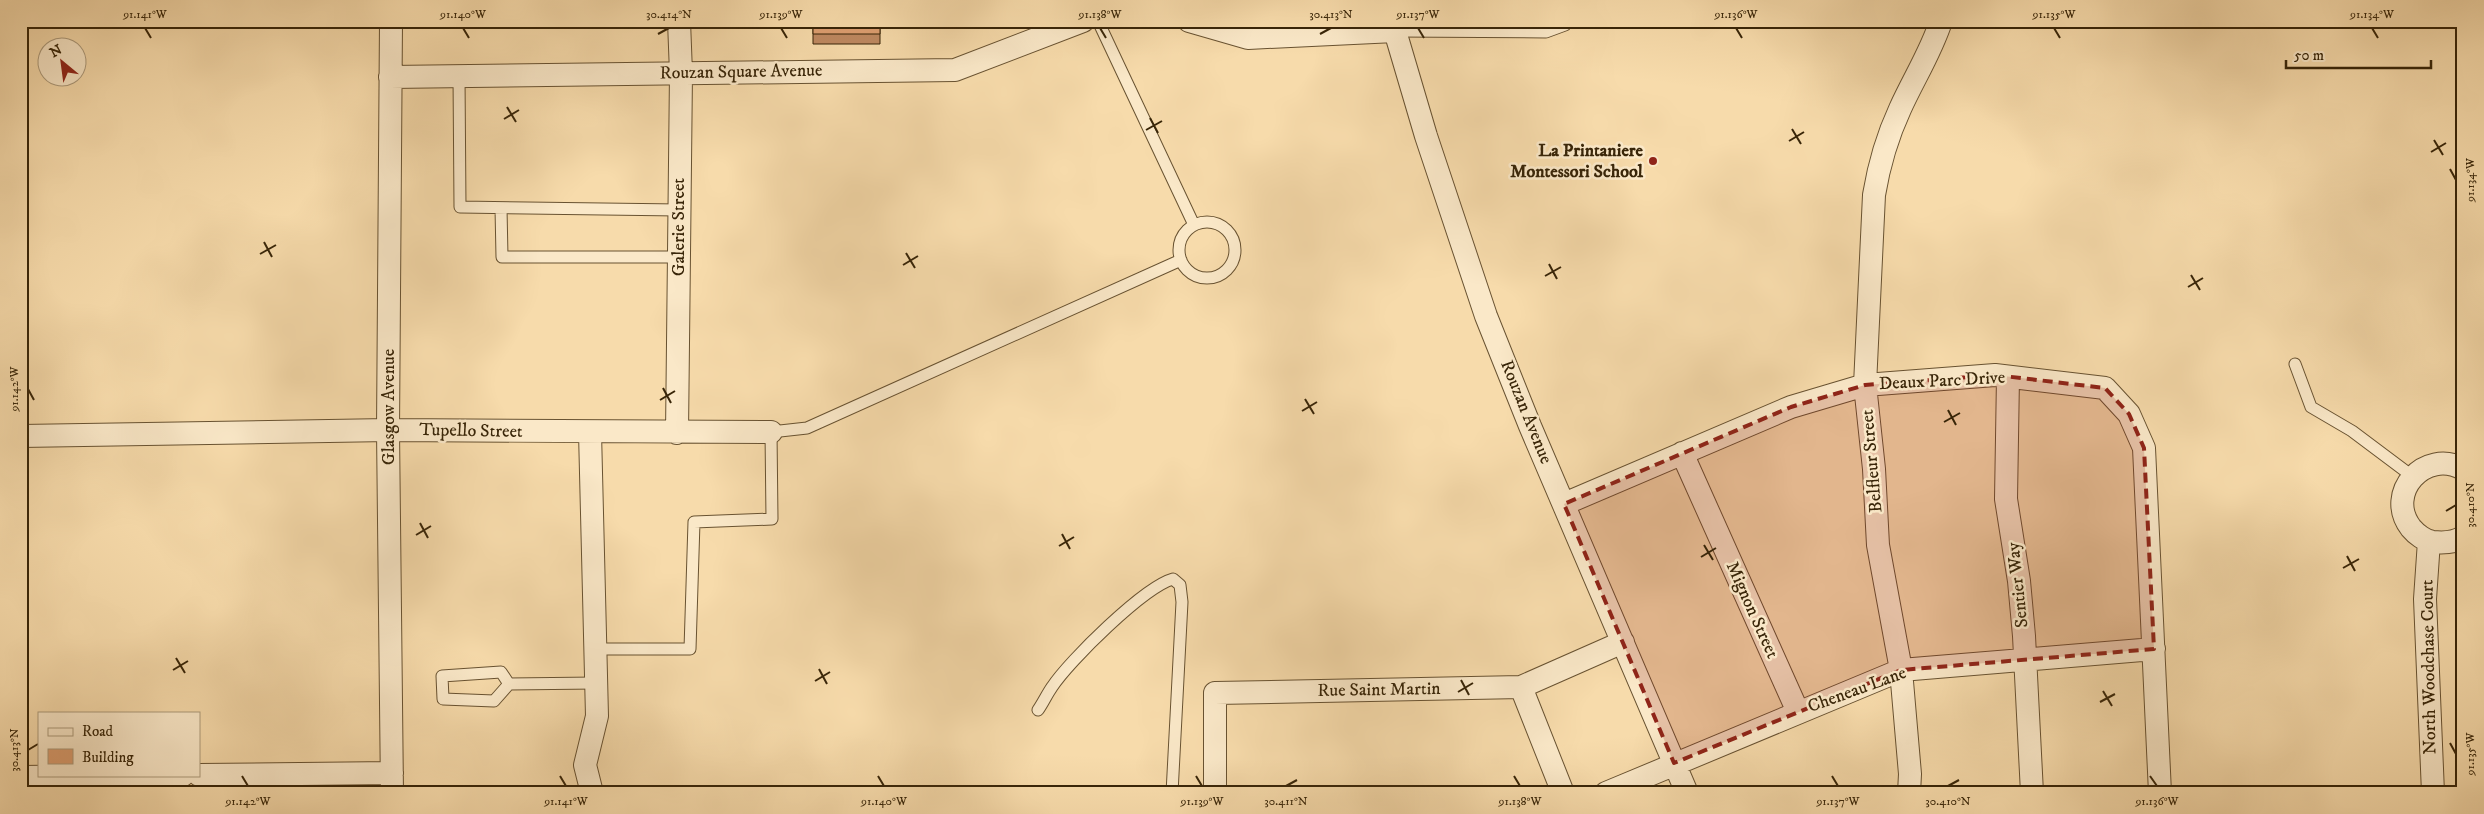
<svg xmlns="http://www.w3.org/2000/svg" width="2484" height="814" viewBox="0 0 2484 814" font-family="'IM FELL DW Pica',serif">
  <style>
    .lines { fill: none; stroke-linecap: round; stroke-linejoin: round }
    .service-casing { stroke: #685231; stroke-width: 13 }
    .minor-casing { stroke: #685231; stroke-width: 24 }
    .service { stroke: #fae8c8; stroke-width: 11 }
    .minor { stroke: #fae8c8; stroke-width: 22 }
    .wall { fill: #be8961; stroke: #382508 }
    .building { fill: #dd9f71; stroke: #382508 }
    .marked { fill: #8f2418; fill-opacity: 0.2; stroke: #8f2418; stroke-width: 4; stroke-dasharray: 10 6; stroke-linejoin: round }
    .ticks { fill: none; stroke: #382508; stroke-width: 2 }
    .poi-dot { fill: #8f2418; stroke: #fae8c8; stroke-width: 2 }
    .labels { text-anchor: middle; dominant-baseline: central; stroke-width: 5; stroke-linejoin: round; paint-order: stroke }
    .street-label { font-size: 18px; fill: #382508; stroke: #fae8c8 }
    .poi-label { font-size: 18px; font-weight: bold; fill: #382508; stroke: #fae8c8; text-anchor: end }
    .neatline { fill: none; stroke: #382508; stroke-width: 2 }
    .ticks-label { font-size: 12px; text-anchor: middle; fill: #382508 }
  </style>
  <rect width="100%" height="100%" fill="#f7dbab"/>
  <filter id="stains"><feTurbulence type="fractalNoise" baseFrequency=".004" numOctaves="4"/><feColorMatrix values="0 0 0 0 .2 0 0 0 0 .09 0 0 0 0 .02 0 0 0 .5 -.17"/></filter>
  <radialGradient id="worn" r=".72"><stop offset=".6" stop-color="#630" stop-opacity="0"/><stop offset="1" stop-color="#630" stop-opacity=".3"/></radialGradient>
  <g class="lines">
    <defs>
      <path id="service" d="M1098 21 1194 225
        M1395 31 1546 32 1565 25 1567 21
        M459 76 460 207 679 210
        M501 208 502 257H679
        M1179 250a28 28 0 1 1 56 0a28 28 0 1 1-56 0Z
        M2295 364 2311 407 2352 431 2412 476
        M595 649H690L694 522 772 519 771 432 807 428 1181 260
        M509 684 494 701 443 699 442 676 501 672 509 684 596 683
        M1038 710C1043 703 1047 694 1052 687 1069 661 1144 587 1173 579L1180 585 1182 602 1172 793
        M764 793H770"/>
      <path id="minor" d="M391 21 388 430 392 793
        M1189 21 1248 38 1395 31
        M1395 21V31L1426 136 1486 316 1530 426 1687 793
        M390 77 955 70 1083 21
        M2008 377 2006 499 2019 581 2024 636 2032 793
        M590 432 597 716 585 765 592 793
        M677 433 681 73 679 21
        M21 436 388 430 771 432
        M1682 453 1798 712
        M2463 469C2425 448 2384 493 2411 528 2416 534 2425 541 2433 542 2443 543 2454 543 2463 537
        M1564 504 1791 407 1865 385 1995 375 2105 388 2129 414 2144 448 2160 793
        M2429 541 2425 599 2433 793
        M1521 687 1563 793
        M199 775 392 773
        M21 777 183 775
        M1215 793V693L1521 687 1623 642
        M1606 793 1901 670 2154 649
        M1909 793 1910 774 1901 670 1878 545 1874 469 1865 385 1874 195C1879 165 1887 137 1900 109 1913 80 1931 52 1941 21"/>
    </defs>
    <!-- service casing -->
    <use href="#service" class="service-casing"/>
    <!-- minor casing -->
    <use href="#minor" class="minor-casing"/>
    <!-- service -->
    <use href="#service" class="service"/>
    <!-- minor -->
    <use href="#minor" class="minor"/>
  </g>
  <!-- wall -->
  <path class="wall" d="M813 21H880V44H813Z"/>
  <!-- building -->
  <path class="building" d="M813 21H880V34H813Z"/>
  <!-- marked area -->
  <path class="marked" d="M1995 375 2105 388 2129 414 2144 448 2154 649 1901 670 1674 763 1564 504 1791 407 1865 385Z"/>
  <!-- ticks -->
  <path class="ticks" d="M145 28 151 38M463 28 469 38M781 28 787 38M1100 28 1106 38M1418 28 1424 38M1736 28 1742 38M2054 28 2060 38M2372 28 2378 38M658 34 669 28M1320 34 1331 28M507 107 516 122M1150 118 1158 133M504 119 519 110M1792 129 1801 144M1146 130 1162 121M2434 140 2443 155M1789 141 1804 132M2431 152 2446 143M2450 169 2456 180M264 242 272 257M906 253 915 268M260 254 276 245M1549 264 1557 279M903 265 918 256M2191 275 2200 290M1545 276 1561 267M2188 287 2203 278M663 388 671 403M28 389 34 400M1305 399 1314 414M660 400 675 391M1948 410 1956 425M1302 411 1317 402M1944 422 1960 413M2446 511 2456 505M420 523 428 538M1062 534 1070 549M416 535 431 526M1704 545 1713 560M1059 546 1074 537M2347 556 2355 571M1701 557 1716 548M2343 568 2359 559M176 658 185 673M819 669 827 684M173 670 188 661M1461 680 1469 695M815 681 830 672M2103 691 2112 706M1458 692 1473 683M2100 702 2115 694M2450 743 2456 754M28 750 38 744M242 776 248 786M560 776 566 786M878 776 884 786M1196 776 1202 786M1514 776 1520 786M1832 776 1838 786M2150 776 2157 786M1286 786 1297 780M1948 786 1959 780"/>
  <!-- markers -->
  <circle class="poi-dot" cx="1653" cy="161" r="5"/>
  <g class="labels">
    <!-- street labels -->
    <g class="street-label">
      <text transform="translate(741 72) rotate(-1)">Rouzan Square Avenue</text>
      <text transform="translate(679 227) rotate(-90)">Galerie Street</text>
      <text transform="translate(1942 381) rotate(-3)">Deaux Parc Drive</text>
      <text transform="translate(389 407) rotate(-90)">Glasgow Avenue</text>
      <text transform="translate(1526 412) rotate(68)">Rouzan Avenue</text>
      <text transform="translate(471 431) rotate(1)">Tupello Street</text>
      <text transform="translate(1872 461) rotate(-95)">Belfleur Street</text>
      <text transform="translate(2018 585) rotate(-96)">Sentier Way</text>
      <text transform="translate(1752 610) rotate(66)">Mignon Street</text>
      <text transform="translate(2429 667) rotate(-91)">North Woodchase Court</text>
      <text transform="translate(1379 690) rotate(-1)">Rue Saint Martin</text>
      <text transform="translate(1857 690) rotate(-20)">Cheneau Lane</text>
    </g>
    <!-- poi labels -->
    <g class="poi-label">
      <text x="1643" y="151">La Printaniere<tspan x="1643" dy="21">Montessori School</tspan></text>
    </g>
  </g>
  <!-- margin -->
  <rect width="2484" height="814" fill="none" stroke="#f7dbab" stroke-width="55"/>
  <!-- legend -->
  <rect x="38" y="712" width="162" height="65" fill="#fae8c8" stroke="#ac9a7b"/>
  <rect x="48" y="728" width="25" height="8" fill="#fae8c8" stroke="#ac9a7b"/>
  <text x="82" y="736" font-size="15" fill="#382508">Road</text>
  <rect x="48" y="749" width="25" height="15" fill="#dd9f71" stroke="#ac9a7b"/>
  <text x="82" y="762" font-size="15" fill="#382508">Building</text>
  <!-- north arrow -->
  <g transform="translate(62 62) rotate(331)"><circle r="24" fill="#fae8c8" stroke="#ac9a7b"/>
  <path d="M0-4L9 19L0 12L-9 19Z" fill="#8f2418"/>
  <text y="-8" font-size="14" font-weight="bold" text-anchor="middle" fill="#382508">N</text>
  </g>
  <!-- scale -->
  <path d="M2286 60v8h145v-8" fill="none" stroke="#382508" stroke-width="2.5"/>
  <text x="2294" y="60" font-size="15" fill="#382508" stroke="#fae8c8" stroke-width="4" paint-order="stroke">50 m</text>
  <rect x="28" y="28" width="2428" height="758" class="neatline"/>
  <g class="ticks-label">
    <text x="145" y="18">91.141°W</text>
    <text x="463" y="18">91.140°W</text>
    <text x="669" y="18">30.414°N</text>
    <text x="781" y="18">91.139°W</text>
    <text x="1100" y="18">91.138°W</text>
    <text x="1331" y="18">30.413°N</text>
    <text x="1418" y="18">91.137°W</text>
    <text x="1736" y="18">91.136°W</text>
    <text x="2054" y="18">91.135°W</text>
    <text x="2372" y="18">91.134°W</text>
    <text transform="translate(2470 180) rotate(-90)" y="4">91.134°W</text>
    <text transform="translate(14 389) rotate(-90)" y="4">91.142°W</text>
    <text transform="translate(2470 505) rotate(-90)" y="4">30.410°N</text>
    <text transform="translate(14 750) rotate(-90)" y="4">30.413°N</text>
    <text transform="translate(2470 754) rotate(-90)" y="4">91.135°W</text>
    <text x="248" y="805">91.142°W</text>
    <text x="566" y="805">91.141°W</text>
    <text x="884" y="805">91.140°W</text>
    <text x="1202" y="805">91.139°W</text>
    <text x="1286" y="805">30.411°N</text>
    <text x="1520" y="805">91.138°W</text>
    <text x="1838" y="805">91.137°W</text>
    <text x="1948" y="805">30.410°N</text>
    <text x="2157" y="805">91.136°W</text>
  </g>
  <rect width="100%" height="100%" filter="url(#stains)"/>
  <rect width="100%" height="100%" fill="url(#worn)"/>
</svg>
